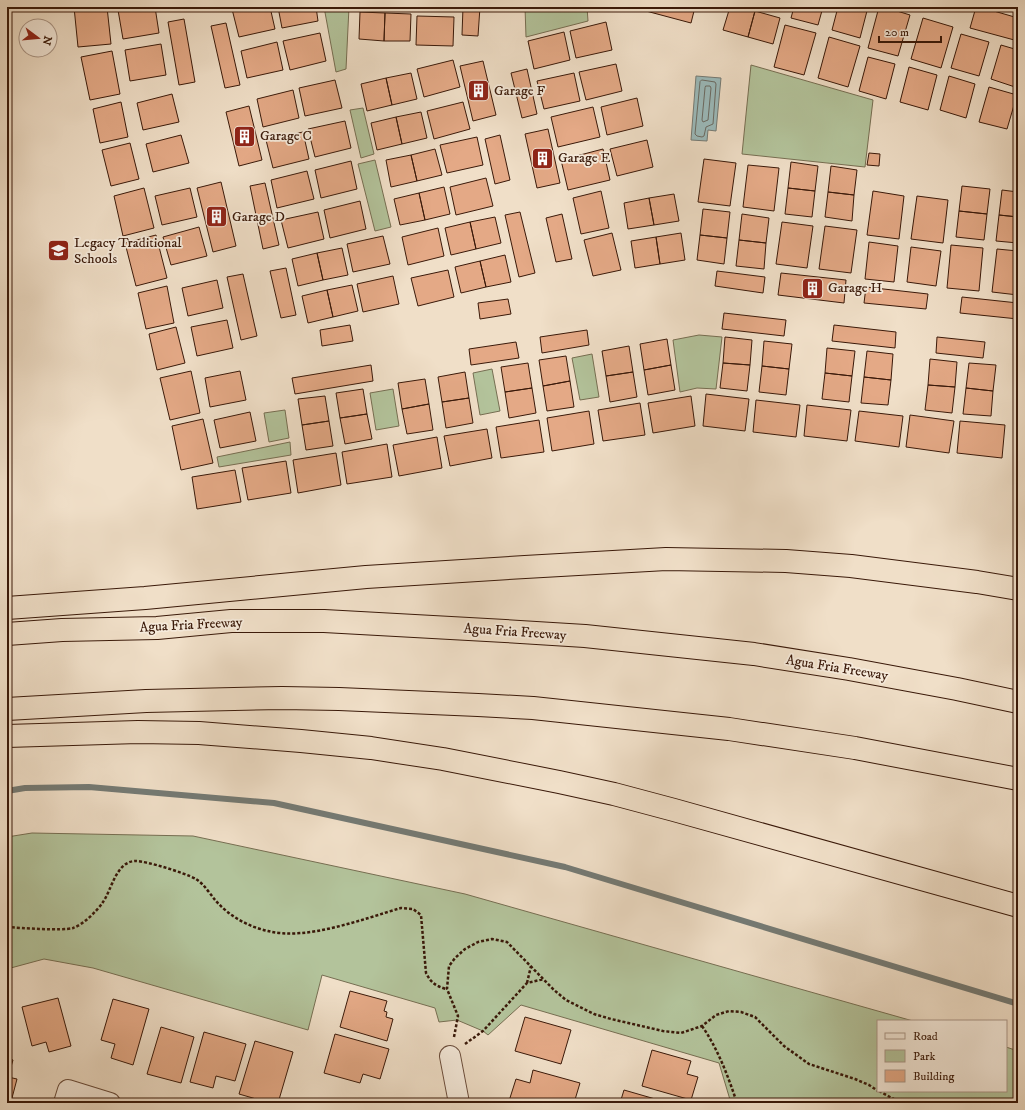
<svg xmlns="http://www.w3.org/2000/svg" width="1025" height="1110" viewBox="0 0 1025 1110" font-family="'IM FELL DW Pica',serif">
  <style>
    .green { fill: #b3c39b; stroke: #766e52 }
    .water { fill: #9bbbbc; stroke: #747a74 }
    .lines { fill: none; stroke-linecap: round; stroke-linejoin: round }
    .shore { stroke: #6a6a62; stroke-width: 1 }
    .stream { stroke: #747a74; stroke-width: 6 }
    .building { fill: #e4a986; stroke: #3a1909 }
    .minor-casing { stroke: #684a39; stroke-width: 22 }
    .highway-casing { stroke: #3a1909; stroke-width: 24 }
    .path { stroke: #3a1909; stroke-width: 2.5; stroke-dasharray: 3 2; stroke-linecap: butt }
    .minor { stroke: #f5eadb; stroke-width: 20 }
    .highway { stroke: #f0dfc8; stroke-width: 22 }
    .labels { text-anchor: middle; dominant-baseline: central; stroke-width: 3.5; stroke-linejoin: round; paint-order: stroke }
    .poi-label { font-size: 14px; fill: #3a1909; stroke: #f5eadb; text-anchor: start }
    .street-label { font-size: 14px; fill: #3a1909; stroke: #f5eadb }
  </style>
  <rect width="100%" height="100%" fill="#f0dfc8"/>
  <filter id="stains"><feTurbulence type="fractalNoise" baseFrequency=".005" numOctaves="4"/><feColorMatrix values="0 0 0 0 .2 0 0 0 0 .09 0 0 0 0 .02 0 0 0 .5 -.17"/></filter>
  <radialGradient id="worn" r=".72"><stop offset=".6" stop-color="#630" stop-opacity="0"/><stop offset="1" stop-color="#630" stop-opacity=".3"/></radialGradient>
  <!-- green -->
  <path class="green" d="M324 7H349L346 69 336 72Z
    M525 7H587L588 21 526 37Z
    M751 65 873 100 865 167 742 154Z
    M363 108 374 154 361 158 350 110Z
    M375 160 391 227 375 231 358 164Z
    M699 335 722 337 716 389 697 388 680 392 673 340Z
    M592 354 599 397 580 400 572 358Z
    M492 369 500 411 480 415 473 373Z
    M393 389 399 426 376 430 370 393Z
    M285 410 289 438 269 442 264 413Z
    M290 442 291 455 219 467 217 457Z
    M32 833 193 836 465 894 913 1021H878V1091H1006V1047L1018 1051V1103H731L719 1063 521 1005 488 1035 483 1031 457 1020 439 1022 435 1008 322 975 308 1030 93 968 44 959 7 969V837Z"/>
  <!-- water -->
  <path class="water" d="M696 76 721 78 716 131 708 130 707 141 691 140Z"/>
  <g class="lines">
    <!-- shore -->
    <path class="shore" d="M702 80 715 82 716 84 713 124 706 127 704 136 702 137 697 136 695 134 700 82Z
      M706 86H710L711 88 708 120 703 122 702 120 705 88Z"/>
    <!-- stream -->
    <path class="stream" d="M7 791 25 788 89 787 274 803 565 867 1018 1004"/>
  </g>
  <!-- building -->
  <path class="building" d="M74 7H107L111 44 78 47Z
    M136 7H155L159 33 123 39 118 10Z
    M243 7H270L275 29 239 37 232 9Z
    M278 7H316L318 21 282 28Z
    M463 7H480L478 36 462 35Z
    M631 7H695L691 23Z
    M730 7H742L755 11 748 37 723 30Z
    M794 7H823L818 25 791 18Z
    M838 7H868L860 38 832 30Z
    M879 7H884L910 15 898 56 868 48Z
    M976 7H980L1018 18V41L970 28Z
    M755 11 780 18 773 44 748 37Z
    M360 12 385 13 384 41 359 39Z
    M385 13 411 14 410 41H384Z
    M417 16 454 17 453 46 416 45Z
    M923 18 953 27 941 68 911 59Z
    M184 19 195 82 179 85 168 22Z
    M606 22 612 50 576 58 570 31Z
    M226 23 240 85 225 88 211 26Z
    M785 25 816 33 804 75 774 67Z
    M564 32 570 60 534 69 528 41Z
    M320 33 326 61 290 70 283 41Z
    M961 34 989 42 979 76 951 68Z
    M829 37 860 46 848 87 818 78Z
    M277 42 283 70 247 78 241 51Z
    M161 44 166 75 130 81 125 50Z
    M1001 45 1018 50V88L991 79Z
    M112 51 120 94 90 100 81 57Z
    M868 57 895 64 886 99 859 91Z
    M453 60 460 87 424 97 417 69Z
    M483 61 496 115 473 121 460 66Z
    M616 64 622 91 586 100 579 72Z
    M909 67 937 75 928 110 900 102Z
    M527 69 537 114 522 118 511 73Z
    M411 73 417 99 392 105 386 78Z
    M574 73 580 101 544 109 537 81Z
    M949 76 975 84 966 118 940 110Z
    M386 78 392 105 367 111 361 84Z
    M335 80 342 108 305 116 299 88Z
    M989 87 1017 95 1007 129 979 122Z
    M293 90 299 118 263 127 257 99Z
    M172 94 179 122 143 130 137 103Z
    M637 98 643 126 607 135 601 107Z
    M121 102 128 137 100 143 93 109Z
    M463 102 470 129 434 139 427 111Z
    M249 106 262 160 239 166 226 112Z
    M593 107 600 137 558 147 551 117Z
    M421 112 427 138 402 144 396 117Z
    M396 117 402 144 377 150 371 123Z
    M345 121 351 148 315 157 308 129Z
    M548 129 560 183 537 188 525 134Z
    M303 132 309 159 273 168 266 140Z
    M181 135 189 163 153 172 146 144Z
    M500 135 510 180 495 184 485 139Z
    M477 137 483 165 447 173 440 145Z
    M647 140 653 167 617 176 610 149Z
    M130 143 139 179 111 186 102 150Z
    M435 149 442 175 417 181 411 155Z
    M603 149 610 180 568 190 561 160Z
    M869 153 880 154 879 166 867 165Z
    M411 155 417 181 391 187 386 160Z
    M704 159 736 163 730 206 698 202Z
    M351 161 357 189 321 198 315 170Z
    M791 162 818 166 815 191 788 188Z
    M748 165 779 168 774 211 743 207Z
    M831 166 857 170 854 195 828 192Z
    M307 171 314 199 277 208 271 180Z
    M486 178 493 206 456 215 450 187Z
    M221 182 236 246 213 252 197 188Z
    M265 183 279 245 263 249 250 186Z
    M962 186 990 189 987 214 959 211Z
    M444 187 450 214 425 220 419 193Z
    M144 188 154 228 123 236 114 196Z
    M190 188 197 217 162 225 155 196Z
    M788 188 815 191 812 217 785 214Z
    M1002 190 1018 192V217L999 215Z
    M601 191 609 228 581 234 573 198Z
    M873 191 904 196 899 239 867 235Z
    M828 192 854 195 852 221 825 217Z
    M419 193 425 220 400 225 394 199Z
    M674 194 679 221 654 225 649 198Z
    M917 196 948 200 943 243 911 239Z
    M649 198 654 225 628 229 624 203Z
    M360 201 366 229 330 238 324 210Z
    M703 209 730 212 727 238 700 235Z
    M959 211 987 214 984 240 956 237Z
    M318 212 324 239 288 248 281 220Z
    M520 212 535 273 519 277 505 215Z
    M562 214 572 259 556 262 546 218Z
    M742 214 769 218 766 243 739 240Z
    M999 215 1018 217V243L996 241Z
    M495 217 501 243 476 249 470 222Z
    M470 222 476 249 451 255 445 228Z
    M782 222 813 226 807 268 776 264Z
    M825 226 857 230 851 273 819 269Z
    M199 227 207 256 171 265 163 237Z
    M438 228 444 256 408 265 402 237Z
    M612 233 621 270 593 276 584 240Z
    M681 233 685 260 660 264 656 237Z
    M156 235 167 278 136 286 125 243Z
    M700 235 727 238 724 264 697 260Z
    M383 236 390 264 353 272 347 244Z
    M656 237 660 264 635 268 631 241Z
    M739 240 766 243 764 269 736 266Z
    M869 242 898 246 894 282 865 279Z
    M951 245 983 248 979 291 947 288Z
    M911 247 941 251 936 286 907 282Z
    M342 248 348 275 323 280 317 253Z
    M997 249 1018 251V295L992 292Z
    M317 253 323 280 298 286 292 259Z
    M505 255 511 282 486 287 480 261Z
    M480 261 486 287 461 293 455 267Z
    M286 268 296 315 281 318 270 271Z
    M448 270 454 297 418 306 411 278Z
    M717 271 765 277 763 293 715 286Z
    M781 273 846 280 844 303 778 295Z
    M243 274 257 336 241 340 227 277Z
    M393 276 399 304 363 312 357 284Z
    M217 280 223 308 188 316 182 288Z
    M352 285 358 311 333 317 327 290Z
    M167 286 174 323 146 329 138 293Z
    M866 287 928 294 926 309 864 303Z
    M327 290 333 317 308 323 302 296Z
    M962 297 1018 303V319L960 313Z
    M508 299 511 314 480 319 478 303Z
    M724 313 786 320 784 336 722 329Z
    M227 320 233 348 197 356 191 327Z
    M350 325 353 341 322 346 320 330Z
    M834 325 896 332 895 348 832 341Z
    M176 327 185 363 157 370 149 334Z
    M587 330 589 345 542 353 540 337Z
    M725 337 752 340 750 365 723 363Z
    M937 337 985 342 983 358 936 353Z
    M667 339 671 365 644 370 640 344Z
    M764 341 792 344 789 369 762 366Z
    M516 342 519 358 471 365 469 349Z
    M629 346 633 372 606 376 602 351Z
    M827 348 855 351 852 376 825 373Z
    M867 351 893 354 891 380 864 377Z
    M566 356 570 381 543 386 539 360Z
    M930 359 957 362 955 387 928 385Z
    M528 363 532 388 505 392 501 367Z
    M723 363 750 365 747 391 720 388Z
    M969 363 996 365 993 391 966 388Z
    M371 365 373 381 295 394 292 378Z
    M671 365 675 390 648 395 644 370Z
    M762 366 789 369 786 395 759 392Z
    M191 371 200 413 170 420 160 378Z
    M240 371 246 400 210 407 205 378Z
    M465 372 469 398 442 402 438 377Z
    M633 372 637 397 610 402 606 376Z
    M825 373 852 376 849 402 822 399Z
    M864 377 891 380 888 405 861 403Z
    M425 379 429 404 402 409 398 383Z
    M570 381 574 407 547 411 543 386Z
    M928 385 955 387 952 413 925 410Z
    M532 388 536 413 509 418 505 392Z
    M966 388 993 391 991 416 963 414Z
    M363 389 367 414 340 418 336 393Z
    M706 394 749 399 745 431 703 426Z
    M325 396 329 421 302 425 298 399Z
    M691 396 695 426 653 433 648 403Z
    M469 398 473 423 446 428 442 402Z
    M756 400 800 405 796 437 753 432Z
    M640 403 645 435 603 441 598 410Z
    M429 404 433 430 407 434 402 409Z
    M807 405 851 410 847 441 804 436Z
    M589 411 594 444 552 451 547 418Z
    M859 411 903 416 899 447 855 441Z
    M250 412 256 441 220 448 214 420Z
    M367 414 372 439 345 444 340 418Z
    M910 415 954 421 949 453 906 447Z
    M203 419 213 463 181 470 172 426Z
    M539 420 544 452 501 458 496 427Z
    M329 421 333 446 306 450 302 425Z
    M960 421 1005 425 1002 458 957 453Z
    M487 429 492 458 450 466 444 436Z
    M437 437 442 468 399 476 393 445Z
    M387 444 392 477 347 484 342 452Z
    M336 453 341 485 298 493 293 460Z
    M286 461 291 493 248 500 242 468Z
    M235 470 241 502 197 509 192 477Z
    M350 991 387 1001 384 1011 387 1012 386 1017 393 1019 387 1041 340 1027Z
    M58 998 71 1046 49 1052 46 1042 32 1046 22 1007Z
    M113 999 149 1009 133 1065 111 1058 115 1044 101 1040Z
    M525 1017 571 1030 561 1064 515 1051Z
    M161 1027 194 1037 181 1083 147 1074Z
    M204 1032 246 1044 235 1081 216 1076 213 1088 190 1082Z
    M335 1034 389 1049 380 1079 363 1074 360 1083 324 1073Z
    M255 1041 293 1052 278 1103H270L239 1094Z
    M652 1050 691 1061 687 1074 698 1077 691 1100 642 1086Z
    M7 1058 13 1060 8 1077 17 1079 12 1098 7 1096Z
    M533 1070 580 1083 574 1103H515L509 1101 516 1079 530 1083Z
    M624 1090 669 1103H620Z
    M360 1099 376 1103H359Z"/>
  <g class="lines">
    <defs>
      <path id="minor" d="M450 1056 459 1103
        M64 1103 68 1090 110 1103"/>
      <path id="highway" d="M7 608 145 598 366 577 525 567 666 559 786 561 851 566 977 582 1018 589
        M7 634 62 630 157 628 231 621H324L505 631 585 636 754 654 849 669 957 689 1018 702
        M7 709 146 701 282 698 339 699 478 705 533 708 729 729 855 748 1018 779
        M7 736 138 732 199 733 301 741 371 748 443 759 559 782 614 794 674 810 1018 906"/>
    </defs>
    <!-- minor casing -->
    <use href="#minor" class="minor-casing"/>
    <!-- highway casing -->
    <use href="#highway" class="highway-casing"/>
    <!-- path -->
    <path class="path" d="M7 927C20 928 63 931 73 928 84 924 97 911 103 902 112 889 116 862 135 861 147 861 185 873 196 879 204 884 210 894 216 901 229 916 249 927 268 931 306 941 363 919 401 908L413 909 421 915 426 973C431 983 436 986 446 989
      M527 983 531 966
      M702 1026C718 1049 728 1076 737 1103
      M454 1037 458 1016 447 989 449 966 455 958 465 949 478 942 492 939 507 942 554 990 566 1000 594 1014 611 1019 663 1031 681 1033 702 1026 716 1015 729 1011 741 1012 755 1017 784 1046 809 1064 855 1079 869 1085 878 1091
      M465 1044 483 1031 527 983 544 979
      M879 1091 901 1103"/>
    <!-- minor -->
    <use href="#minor" class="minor"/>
    <!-- highway -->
    <use href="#highway" class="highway"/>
  </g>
  <!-- icons -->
  <defs>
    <symbol id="building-square" viewBox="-11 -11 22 22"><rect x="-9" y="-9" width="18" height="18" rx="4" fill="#8f2418" stroke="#f5eadb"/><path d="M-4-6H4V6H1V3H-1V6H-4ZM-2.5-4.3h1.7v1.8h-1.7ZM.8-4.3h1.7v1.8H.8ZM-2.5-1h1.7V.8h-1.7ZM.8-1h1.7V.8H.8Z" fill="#fff"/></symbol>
    <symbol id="school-square" viewBox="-11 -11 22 22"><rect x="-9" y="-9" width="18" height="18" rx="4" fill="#8f2418" stroke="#f5eadb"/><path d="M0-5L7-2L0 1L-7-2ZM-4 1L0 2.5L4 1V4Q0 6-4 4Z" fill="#fff"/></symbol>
  </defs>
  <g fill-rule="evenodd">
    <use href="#building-square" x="466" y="78" width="25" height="25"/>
    <use href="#building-square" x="232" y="124" width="25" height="25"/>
    <use href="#building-square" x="530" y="146" width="25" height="25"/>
    <use href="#building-square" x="204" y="204" width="25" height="25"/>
    <use href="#school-square" x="46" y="238" width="25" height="25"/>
    <use href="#building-square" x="800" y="276" width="25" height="25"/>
  </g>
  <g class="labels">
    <!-- poi labels -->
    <g class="poi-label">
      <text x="494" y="91">Garage F</text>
      <text x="260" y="136">Garage C</text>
      <text x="558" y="158">Garage E</text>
      <text x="232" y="217">Garage D</text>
      <text x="74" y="243">Legacy Traditional<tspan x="74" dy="16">Schools</tspan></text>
      <text x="828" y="288">Garage H</text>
    </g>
    <!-- street labels -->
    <g class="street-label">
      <text transform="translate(191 625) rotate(-3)">Agua Fria Freeway</text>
      <text transform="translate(515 632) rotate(4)">Agua Fria Freeway</text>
      <text transform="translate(837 668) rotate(9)">Agua Fria Freeway</text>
    </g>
  </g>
  <!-- margin -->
  <rect width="1025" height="1110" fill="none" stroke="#f0dfc8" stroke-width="24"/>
  <rect x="8" y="8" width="1009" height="1094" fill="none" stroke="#3a1909" stroke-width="2"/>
  <rect x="12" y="12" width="1001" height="1086" fill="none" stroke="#3a1909"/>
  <!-- legend -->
  <rect x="877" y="1020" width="130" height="72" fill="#f5eadb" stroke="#aa9687"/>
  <rect x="885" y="1033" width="20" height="6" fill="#f5eadb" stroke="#aa9687"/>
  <text x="913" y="1040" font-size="12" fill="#3a1909">Road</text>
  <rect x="885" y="1050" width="20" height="12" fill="#b3c39b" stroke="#aa9687"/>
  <text x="913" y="1060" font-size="12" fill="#3a1909">Park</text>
  <rect x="885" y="1070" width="20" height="12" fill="#e4a986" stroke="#aa9687"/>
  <text x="913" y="1080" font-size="12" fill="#3a1909">Building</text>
  <!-- north arrow -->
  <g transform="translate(38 38) rotate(106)"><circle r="19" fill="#f5eadb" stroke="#aa9687"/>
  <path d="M0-3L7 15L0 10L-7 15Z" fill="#8f2418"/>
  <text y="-6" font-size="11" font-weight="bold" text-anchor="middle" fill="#3a1909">N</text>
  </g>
  <!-- scale -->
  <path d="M879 36v6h62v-6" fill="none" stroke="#3a1909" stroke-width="2"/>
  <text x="885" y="36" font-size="12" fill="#3a1909" stroke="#f5eadb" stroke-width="3" paint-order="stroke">20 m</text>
  <rect width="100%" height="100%" filter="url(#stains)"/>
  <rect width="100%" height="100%" fill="url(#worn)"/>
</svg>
